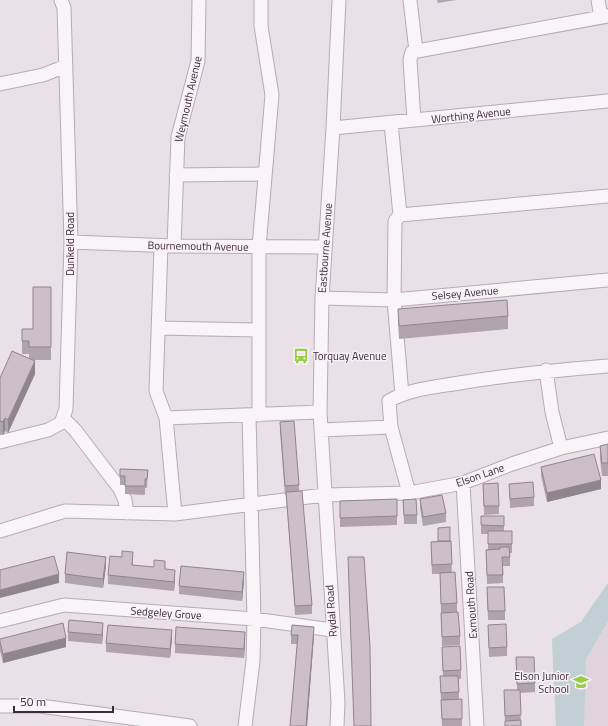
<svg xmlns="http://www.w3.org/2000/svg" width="608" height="726" viewBox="0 0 608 726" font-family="'Titillium Web',sans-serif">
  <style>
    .built { fill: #dfd3dd }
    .green { fill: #c2cfd4 }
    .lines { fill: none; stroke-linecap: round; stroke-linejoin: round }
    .minor-casing { stroke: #b7aab5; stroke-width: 15 }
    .minor { stroke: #f8f4f7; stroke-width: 13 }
    .wall { fill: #afa3ae }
    .shaded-wall { fill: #8f858d }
    .building { fill: #ccbeca; stroke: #8f858d }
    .labels { text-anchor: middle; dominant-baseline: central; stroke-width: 3; stroke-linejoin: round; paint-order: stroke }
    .street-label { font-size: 11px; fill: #41293d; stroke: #f7f1f6 }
    .poi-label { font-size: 11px; fill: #41293d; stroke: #f7f1f6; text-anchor: start }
  </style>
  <rect width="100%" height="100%" fill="#eae1e8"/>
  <!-- built -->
  <path class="built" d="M608 583V726H556L552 639 581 622Z"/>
  <!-- green -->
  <path class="green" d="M608 583V621L586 659 584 726H556L552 639 581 622Z"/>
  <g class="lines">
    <defs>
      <path id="minor" d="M410 0 416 51
        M598 0 601 17
        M0 84 43 75 66 66
        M414 120 410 60 412 52 608 16
        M391 123 400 215
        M333 128 608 101
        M176 175 265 174
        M71 242 174 246 325 247
        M161 246 156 391 166 418 175 514
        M174 246 178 137 198 61 199 0
        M322 298 394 300 608 280
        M158 328 258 330
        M546 370 552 412 561 448
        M402 395 394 300 395 221 400 215 608 196
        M259 415V247L272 95 261 26V0
        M63 418 75 430 120 489 125 500 127 513
        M166 418 320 412
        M321 430 391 427
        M0 442 48 430 61 423 66 409 71 242 64 8 61 0
        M463 483 477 726
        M409 493 391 427 389 401C409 389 436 387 459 383 509 375 558 370 608 366
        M0 531 65 511 175 514 324 495 409 493 463 483 512 464 561 448 608 438
        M0 621 64 605 254 619 332 630
        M0 706H40L190 726
        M245 726 253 661 254 619 249 415
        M337 726 338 702 320 412 322 298 333 128 339 0"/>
    </defs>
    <!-- minor casing -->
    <use href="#minor" class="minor-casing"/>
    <!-- minor -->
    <use href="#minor" class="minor"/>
  </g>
  <!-- wall -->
  <path class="wall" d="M437 0H456L438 3Z
    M51 287V360H33L35 374 8 433 5 431 3 435 0 434V378L29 358V354H22V329H33Z
    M398 309 508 316V329L399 339 398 322Z
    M280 422 299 485V491L312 605V614L295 615 286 495H285L280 431Z
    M608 444V476H602L600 459V446Z
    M541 467 601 489 547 502 541 476Z
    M120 469 148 470 147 488H145V495L125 494V485H120Z
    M483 484 499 506V514L484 515Z
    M509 484 534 497V506L510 508Z
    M397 499V525L340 527V501Z
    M420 499 446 513V522L423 526 420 508Z
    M403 500 417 515V524H404Z
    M481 516H504V531H512V553H510V566H503V583L487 584 486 550 488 549V534H481Z
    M438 541H450L452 572 457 603V612L441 613 440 574H432L431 551V542Z
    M133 561V565L165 569 175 579 174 591 108 584V575Z
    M106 566 103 588 65 583V574Z
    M244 581 242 601 179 594V586Z
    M487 587 505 611V620H488Z
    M441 613 460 636V645L442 646Z
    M488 625 507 647V656L489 657Z
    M68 632H103L102 644 68 641Z
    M291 635H314L307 726H290L297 644H291Z
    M0 639 66 647 3 663 0 651Z
    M172 639 170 658 106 652V643Z
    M245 641 244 658 175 653V644Z
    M442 647 461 670V679H459V699H462V726H442L440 676H443Z
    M516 657 535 683V692L520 693 521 726H505L504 690H517Z"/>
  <!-- shaded-wall -->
  <path class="shaded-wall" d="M35 361V374L8 433V420Z
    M5 418V431L3 435V422Z
    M601 480V489L547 502V493Z
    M106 557V566L103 588V579Z
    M175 570V579L174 591V582Z
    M244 572V581L242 601V592Z
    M59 574V583L0 598V590Z
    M103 623V632L102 644V635Z
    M314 627V635L307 726H306Z
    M172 630V639L170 658V649Z
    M245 632V641L244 658V649Z
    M66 638V647L3 663V654Z"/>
  <!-- building -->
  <path class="building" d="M33 287H51V347H29V341H22V329H33Z
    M507 300 508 316 399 326 398 309Z
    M12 351 35 361 8 420 5 418 3 422 0 421V378Z
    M294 421 299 485 285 486 280 422Z
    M608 444V463H602L600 446Z
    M594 454 601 480 547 493 541 467Z
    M120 469 148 470 147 479H145V486H125V476H120Z
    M533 482 534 497 510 499 509 484Z
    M498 483 499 506H484L483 484Z
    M302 491 312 605 295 606 286 492Z
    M442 495 446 513 423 517 420 499Z
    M397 499V516L340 518V501Z
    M416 499 417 515H404L403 500Z
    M481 516H504V526L481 525Z
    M450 527V541H438V528Z
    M488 531H512V544H488Z
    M451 541 452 564 432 565 431 542Z
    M500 547H509L510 557H502L503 575H487L486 550 500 549Z
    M122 551 133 552 132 565 154 567V560L165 561V569L175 570 174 582 108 575 110 556 122 557Z
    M67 552 106 557 103 579 65 574Z
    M54 556 59 574 0 590V570Z
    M348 557H364L370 647 371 726H354Z
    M181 566 244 572 242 592 179 586Z
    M455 572 457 603 441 604 440 573Z
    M487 587H504L505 611H488Z
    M458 612 460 636 442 637 441 613Z
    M69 620 103 623 102 635 68 632Z
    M63 623 66 638 3 654 0 642V639Z
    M506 624 507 647 489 648 488 625Z
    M108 625 172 630 170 649 106 643Z
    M292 625 314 627 306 726H290L298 635H291Z
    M176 627 245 632 244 649 175 644Z
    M460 646 461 670 443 671 442 647Z
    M516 657H534L535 683 517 684Z
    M440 676H458L459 692 441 693Z
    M504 690H520L521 715 505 716Z
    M462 699V719H442L441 700Z
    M521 720V726H505V721Z"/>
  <!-- icons -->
  <defs>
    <symbol id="bus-bare" viewBox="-9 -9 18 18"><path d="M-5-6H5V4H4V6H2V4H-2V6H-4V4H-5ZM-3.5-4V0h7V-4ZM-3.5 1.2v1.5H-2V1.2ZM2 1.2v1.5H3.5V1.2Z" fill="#99cd48" stroke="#f7f1f6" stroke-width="2.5" paint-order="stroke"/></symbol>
    <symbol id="school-bare" viewBox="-9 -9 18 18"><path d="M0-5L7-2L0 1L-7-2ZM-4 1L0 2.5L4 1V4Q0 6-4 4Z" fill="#99cd48" stroke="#f7f1f6" stroke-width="2.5" paint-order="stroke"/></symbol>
  </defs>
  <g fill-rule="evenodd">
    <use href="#bus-bare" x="290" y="345" width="22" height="22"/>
    <use href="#school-bare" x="570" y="671" width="22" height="22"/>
  </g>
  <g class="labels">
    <!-- street labels -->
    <g class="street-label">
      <text transform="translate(188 99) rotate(-77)">Weymouth Avenue</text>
      <text transform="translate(471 115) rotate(-6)">Worthing Avenue</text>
      <text transform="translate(70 244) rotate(-90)">Dunkeld Road</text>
      <text transform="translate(198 246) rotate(1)">Bournemouth Avenue</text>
      <text transform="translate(325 248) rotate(-86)">Eastbourne Avenue</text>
      <text transform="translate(465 293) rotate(-5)">Selsey Avenue</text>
      <text transform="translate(480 475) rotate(-19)">Elson Lane</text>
      <text transform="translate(471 605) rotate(-94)">Exmouth Road</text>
      <text transform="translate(331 611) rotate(-94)">Rydal Road</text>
      <text transform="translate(166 613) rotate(4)">Sedgeley Grove</text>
    </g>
    <!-- poi labels -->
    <g class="poi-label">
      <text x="313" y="356">Torquay Avenue</text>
      <text x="569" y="676" text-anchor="end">Elson Junior<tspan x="569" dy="13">School</tspan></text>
    </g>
  </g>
  <!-- scale -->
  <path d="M14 706v6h99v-6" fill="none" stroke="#41293d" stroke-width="2"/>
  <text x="20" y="706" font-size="12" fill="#41293d" stroke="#f7f1f6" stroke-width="3" paint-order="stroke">50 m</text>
</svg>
